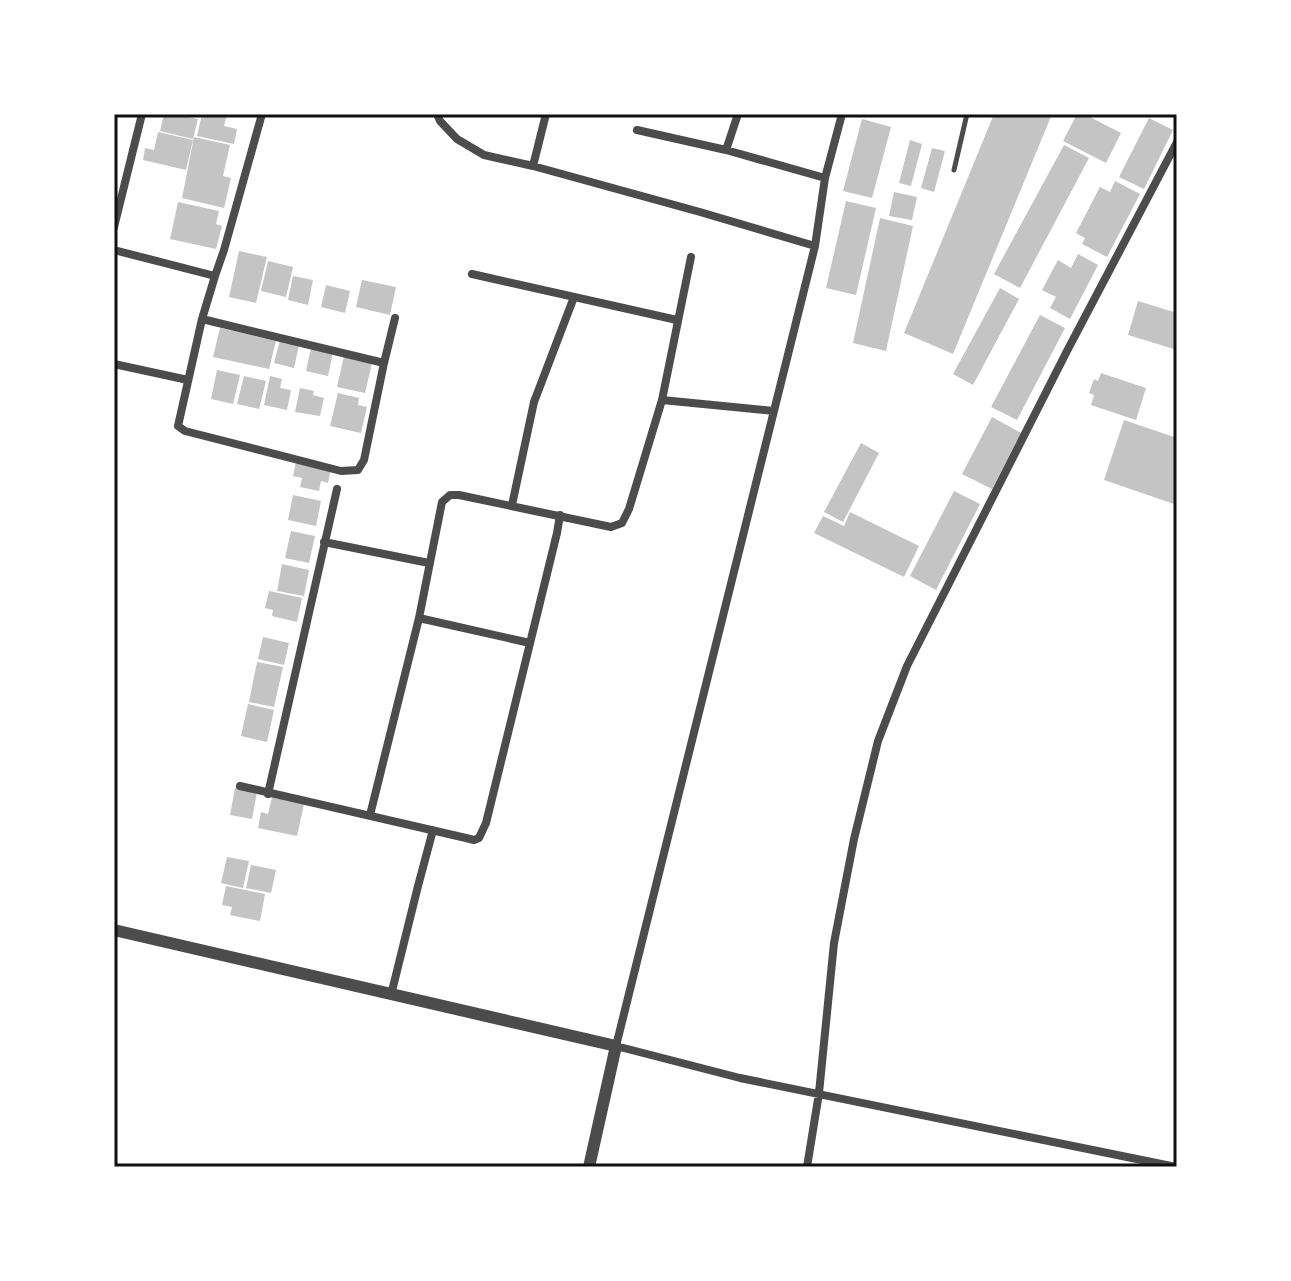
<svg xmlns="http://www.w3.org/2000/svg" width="1291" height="1281" viewBox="0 0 1291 1281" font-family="'Archivo Narrow',sans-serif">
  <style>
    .building { fill: #c4c4c4 }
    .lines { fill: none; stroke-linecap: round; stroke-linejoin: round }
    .service { stroke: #4c4c4c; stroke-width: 5 }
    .minor { stroke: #4c4c4c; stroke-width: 8 }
    .tertiary { stroke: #4c4c4c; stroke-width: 12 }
    .neatline { fill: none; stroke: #111; stroke-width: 3 }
  </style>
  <rect width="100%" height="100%" fill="#fff"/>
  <!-- building -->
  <path class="building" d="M164 114H175L198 119 193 139 160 131Z
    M202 114H227L224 126 237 129 234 144 197 136Z
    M994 114H1052L953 354 904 333Z
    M1077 114H1084L1121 133 1106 163 1063 141Z
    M1149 118 1173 130 1144 189 1119 177Z
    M862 119 891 127 872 198 843 191Z
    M158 132 193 140 186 170 143 160 145 148 154 150Z
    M194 137 230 145 223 176 231 178 224 208 182 198Z
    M910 140 922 144 911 186 899 183Z
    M1064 145 1089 158 1020 288 994 274Z
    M932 148 945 151 934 192 921 188Z
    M1115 181 1140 194 1107 257 1082 244 1085 238 1076 233 1100 187 1110 192Z
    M894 192 917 197 912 220 889 216Z
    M846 201 876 208 856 295 826 288Z
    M178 202 219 211 216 224 222 226 216 249 170 239Z
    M880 218 913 226 886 351 853 343Z
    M239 251 267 257 256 303 229 297Z
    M1078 254 1098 265 1070 319 1050 308 1056 297 1042 290 1058 260 1071 268Z
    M268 261 293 267 286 297 261 291Z
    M293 276 313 280 308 305 288 300Z
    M362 280 396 287 390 315 356 307Z
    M326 285 350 291 345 313 321 307Z
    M1000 288 1019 299 973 385 953 374Z
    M1138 301 1177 313V350L1128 335Z
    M1040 315 1065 328 1017 420 991 407Z
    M220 328 276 341 269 369 213 357Z
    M280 340 299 345 294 368 274 363Z
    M311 348 333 353 328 376 306 371Z
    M344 356 372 363 365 393 337 387Z
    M217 370 240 375 233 404 211 399Z
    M1101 373 1146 388 1136 420 1091 405 1094 395 1089 393 1094 379 1098 381Z
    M244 376 266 381 259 409 237 404Z
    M270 376 282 379 280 388 291 390 287 410 264 405Z
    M300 388 314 391 313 395 324 398 320 416 295 412Z
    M338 393 359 398 358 405 367 407 361 433 330 426Z
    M992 417 1021 433 992 489 962 474Z
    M1124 420 1177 438V505L1104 480Z
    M861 443 879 453 843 522 824 512Z
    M296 462 331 469 328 483 321 481 319 491 300 487 302 478 293 476Z
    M954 491 980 504 936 590 910 576Z
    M293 495 321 501 316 526 288 520Z
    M850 512 919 546 904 577 814 533 823 516 844 526Z
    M291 531 315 536 309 563 285 558Z
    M282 564 309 570 304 596 277 591Z
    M269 591 302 598 297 622 272 616 273 610 265 608Z
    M263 637 289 643 284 665 258 659Z
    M257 662 283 667 274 707 249 702Z
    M248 704 274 710 267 742 241 736Z
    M235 788 257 792 252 819 230 815Z
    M272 797 304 804 297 836 258 828 261 812 268 814Z
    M227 857 249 861 243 888 221 883Z
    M251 865 276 870 271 893 246 888Z
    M226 886 265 894 260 921 230 915 232 907 222 905Z"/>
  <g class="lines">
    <!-- service -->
    <path class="service" d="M954 170 967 114"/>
    <!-- minor -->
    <path class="minor" d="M437 114 440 121 457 139 484 155 533 166 700 212 815 246
      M842 114 825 178 815 246 616 1046 740 1078 1176 1167
      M637 130 726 150 825 178
      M726 150 738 114
      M533 166 546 114
      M114 227 142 114
      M114 250 215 276 224 250 262 114
      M472 274 677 320
      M215 276 202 319 178 426 185 431 341 471 358 470 364 460 384 363 395 318
      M202 319 384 363
      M114 364 188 380
      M662 400 774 411
      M512 505 534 402 574 297
      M324 542 429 563
      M419 618 530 643
      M240 786 466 838 474 840 479 838 486 823 557 533 560 515
      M268 794 337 489
      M370 815 419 618 442 502 450 495H459L611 527 622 523 629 509 662 400 691 257
      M391 995 418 886 433 830
      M807 1167 819 1093 834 943 854 839 878 741 907 666 1067 351 1177 142"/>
    <!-- tertiary -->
    <path class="tertiary" d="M114 930 616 1046 589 1167"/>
  </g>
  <!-- border -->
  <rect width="1291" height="1281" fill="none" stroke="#ffffff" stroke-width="232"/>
  <rect x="116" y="116" width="1059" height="1049" class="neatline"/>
</svg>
